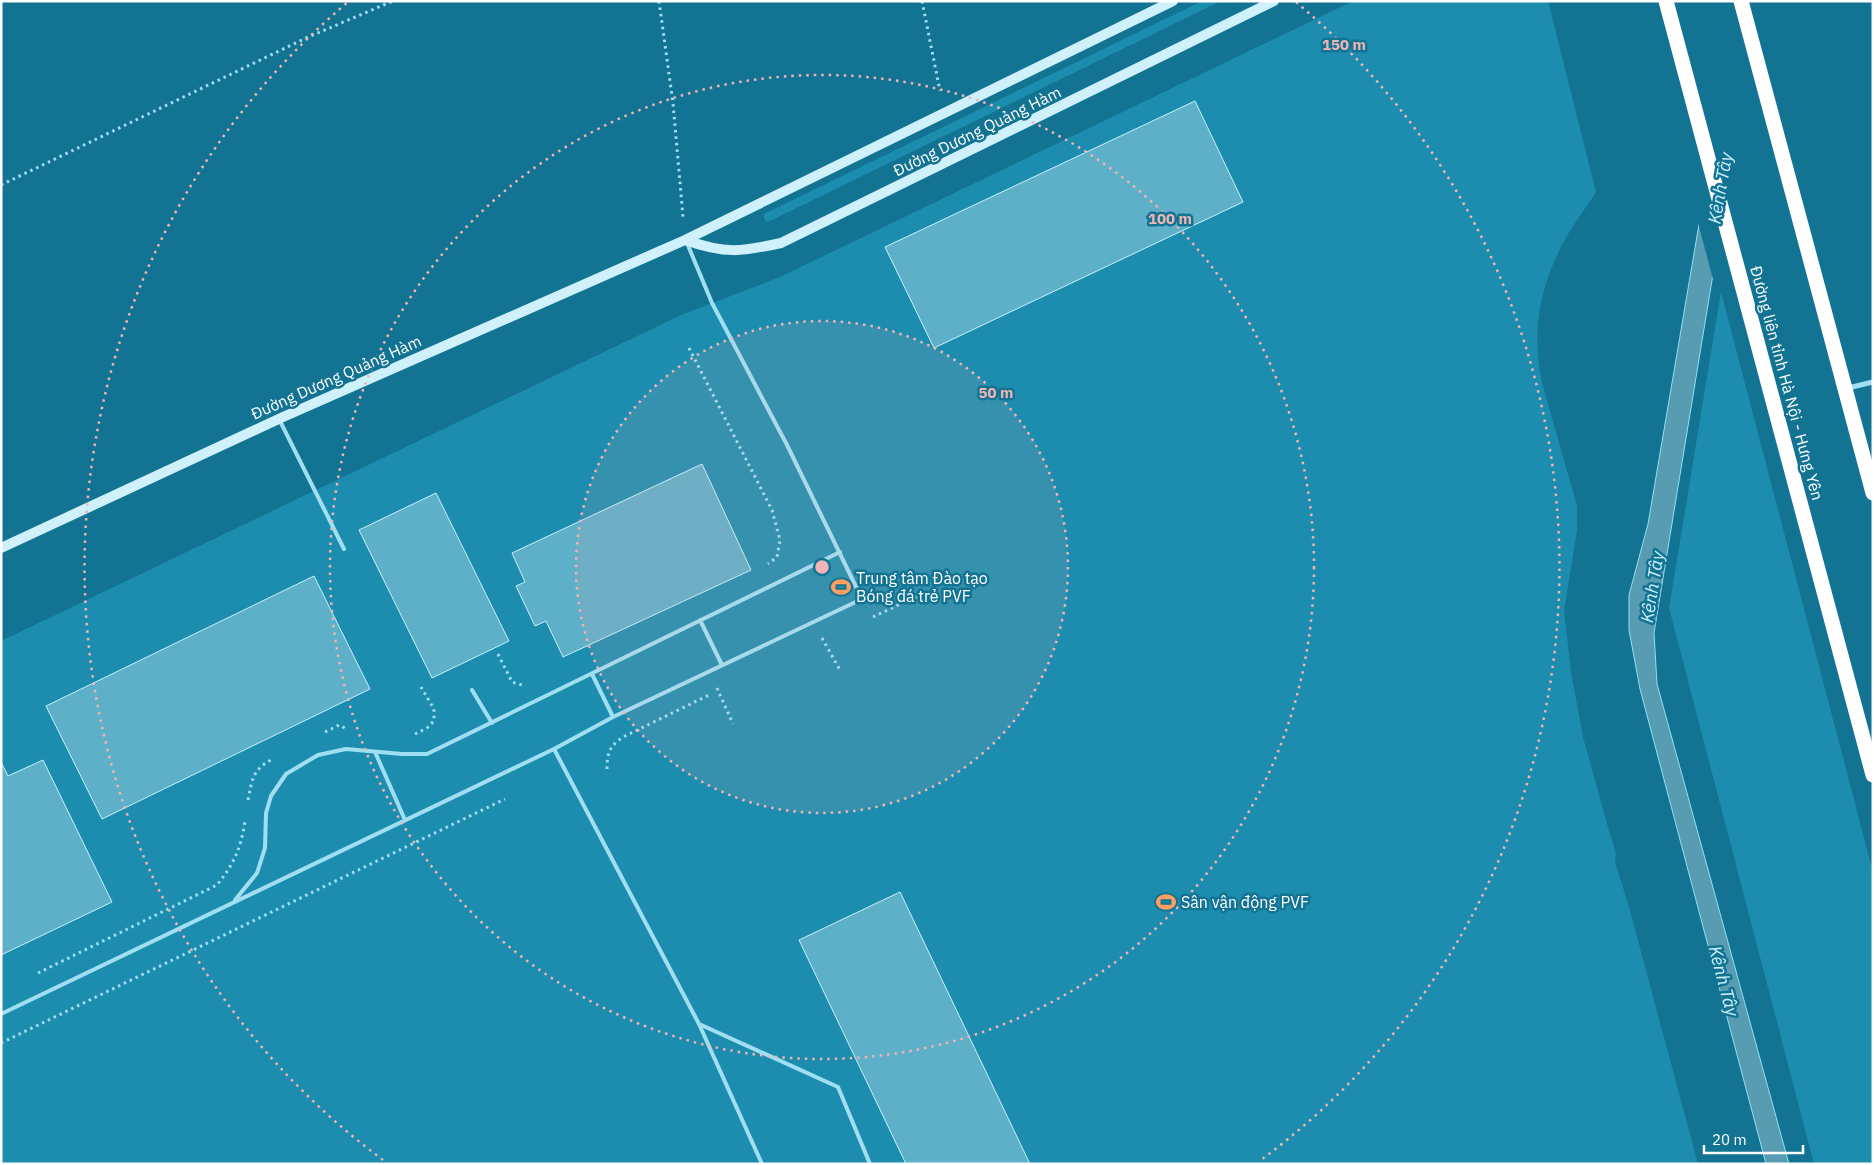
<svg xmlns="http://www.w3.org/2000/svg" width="1874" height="1165" viewBox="0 0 1874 1165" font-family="'IBM Plex Sans',sans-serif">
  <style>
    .green { fill: #1d8daf }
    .water { fill: #589cb1; stroke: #91e0f5 }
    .pier { fill: #127393 }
    .building { fill: #5eafc8; stroke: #c7f1fd }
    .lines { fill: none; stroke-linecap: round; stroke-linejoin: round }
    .path { stroke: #a0dff2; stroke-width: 3; stroke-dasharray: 2.5 4; stroke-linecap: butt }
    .lane { stroke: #a0dff2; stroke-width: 4 }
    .street { stroke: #a0dff2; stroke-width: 5 }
    .secondary { stroke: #cff1fc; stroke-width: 10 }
    .highway { stroke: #fff; stroke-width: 15 }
    .ring { fill: none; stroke: #f1b4b4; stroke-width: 2.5; stroke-dasharray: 2.5 5 }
    .labels { text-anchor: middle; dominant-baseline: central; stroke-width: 5; stroke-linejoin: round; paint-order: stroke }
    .street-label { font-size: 16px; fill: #fff; stroke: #127393 }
    .poi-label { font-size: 16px; fill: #fff; stroke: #127393; text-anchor: start }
    .water-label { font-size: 18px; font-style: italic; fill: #cdf1fb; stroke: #127393 }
    .centre { fill: #f1b4b4; stroke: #127393; stroke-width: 2.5 }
    .ring-label { font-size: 15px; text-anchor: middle; font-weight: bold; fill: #f1b4b4; stroke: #127393; stroke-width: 5; stroke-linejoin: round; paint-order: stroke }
  </style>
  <rect width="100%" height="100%" fill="#127393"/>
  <!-- green -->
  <path class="green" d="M1202 1H1221L768 222 764 219V214Z
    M1353 1H1548L1596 192C1584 211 1568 231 1559 251 1538 295 1532 335 1542 383L1577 506V531L1564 611 1571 672 1583 737 1609 831 1616 853 1615 862 1629 907 1698 1164H1V641L681 315 780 277Z
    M1721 292 1873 872V1164H1814L1669 608Z"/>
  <!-- water -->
  <path class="water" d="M1737 1 1714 268 1654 633 1657 684 1789 1164H1766L1640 689 1629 630V595L1648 524Z"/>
  <!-- pier -->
  <path class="pier" d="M1735 1H1764L1714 283 1697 219Z"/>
  <!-- building -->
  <path class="building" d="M1195 101 1243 202 934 348 885 247Z
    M702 464 751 570 563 657 546 621 535 626 516 586 525 582 512 553Z
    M436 493 509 641 432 678 359 530Z
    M314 576 370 689 102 819 46 706Z
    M43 760 112 902 1 955V762L8 776Z
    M900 892 1030 1164H906L799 940Z"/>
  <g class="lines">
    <!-- path -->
    <path class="path" d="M659 1 673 103 683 217
      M922 1 940 91
      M1 185 306 38 393 1
      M689 348 772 510 780 540 777 557 768 564
      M873 617 920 595
      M822 638 840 670
      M498 654 512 682 522 685
      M717 688 733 724
      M325 732 339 725 347 729
      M415 734 427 728 434 721V709L421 687
      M607 769C607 752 610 746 623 737L709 695
      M248 800C252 781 252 770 271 760
      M38 973 217 885C234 864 241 848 245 821
      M1 1043 505 799"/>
    <!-- lane -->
    <path class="lane" d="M280 421 344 549
      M700 620 722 665
      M592 674 613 717
      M472 690 492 723
      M554 749 699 1024 762 1164
      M375 752 405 820
      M235 900 257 873 265 848 266 813 271 796 286 774 318 755 346 749 402 754H427L840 552
      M1 1014 554 749 613 717 862 599 787 445 712 303 687 243
      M699 1024 838 1087 870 1164"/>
    <!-- street -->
    <path class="street" d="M1848 388 1873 382"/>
    <!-- secondary -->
    <path class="secondary" d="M685 240C725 254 741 252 781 243L1274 1
      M1 548 283 417 685 240 1173 1"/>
    <!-- highway -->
    <path class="highway" d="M1666 1 1873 775
      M1741 1 1873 493"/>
  </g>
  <!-- distance rings -->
  <circle cx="822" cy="567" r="246" fill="#f1b4b4" fill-opacity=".12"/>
  <g class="ring">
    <circle cx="822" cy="567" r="246"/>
    <circle cx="822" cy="567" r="492"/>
    <path d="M383 1160A738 738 0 0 1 348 2M1296 2A738 738 0 0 1 1261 1160"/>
  </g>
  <!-- icons -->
  <defs>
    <symbol id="stadium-bare" viewBox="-9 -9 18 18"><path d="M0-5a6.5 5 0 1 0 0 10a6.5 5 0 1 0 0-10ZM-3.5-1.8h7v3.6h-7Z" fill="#ff9f61" stroke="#127393" stroke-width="2.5" paint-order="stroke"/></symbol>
  </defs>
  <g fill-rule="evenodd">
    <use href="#stadium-bare" x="827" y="573" width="28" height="28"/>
    <use href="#stadium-bare" x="1152" y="888" width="28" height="28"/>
  </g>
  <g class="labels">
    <!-- street labels -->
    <g class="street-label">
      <text transform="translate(977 131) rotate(-26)">Đường Dương Quảng Hàm</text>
      <text transform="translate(336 377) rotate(-24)">Đường Dương Quảng Hàm</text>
      <text transform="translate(1787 383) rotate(75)">Đường liên tỉnh Hà Nội - Hưng Yên</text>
    </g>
    <!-- poi labels -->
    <g class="poi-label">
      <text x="856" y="578">Trung tâm Đào tạo<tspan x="856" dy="18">Bóng đá trẻ PVF</tspan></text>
      <text x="1181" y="902">Sân vận động PVF</text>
    </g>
    <!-- water labels -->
    <g class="water-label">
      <text transform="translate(1720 188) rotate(-80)">Kênh Tây</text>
      <text transform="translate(1652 587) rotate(-81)">Kênh Tây</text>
      <text transform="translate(1724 981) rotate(75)">Kênh Tây</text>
    </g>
  </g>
  <circle cx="822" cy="567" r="8" class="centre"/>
  <g class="ring-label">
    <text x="1344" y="50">150 m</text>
    <text x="1170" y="224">100 m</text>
    <text x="996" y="398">50 m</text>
  </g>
  <!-- border -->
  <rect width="1874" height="1165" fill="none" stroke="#ffffff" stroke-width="5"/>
  <!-- scale -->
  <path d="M1704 1145v8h99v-8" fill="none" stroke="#ffffff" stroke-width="2.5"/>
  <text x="1712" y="1145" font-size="15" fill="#ffffff" stroke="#127393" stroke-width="4" paint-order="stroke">20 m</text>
</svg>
